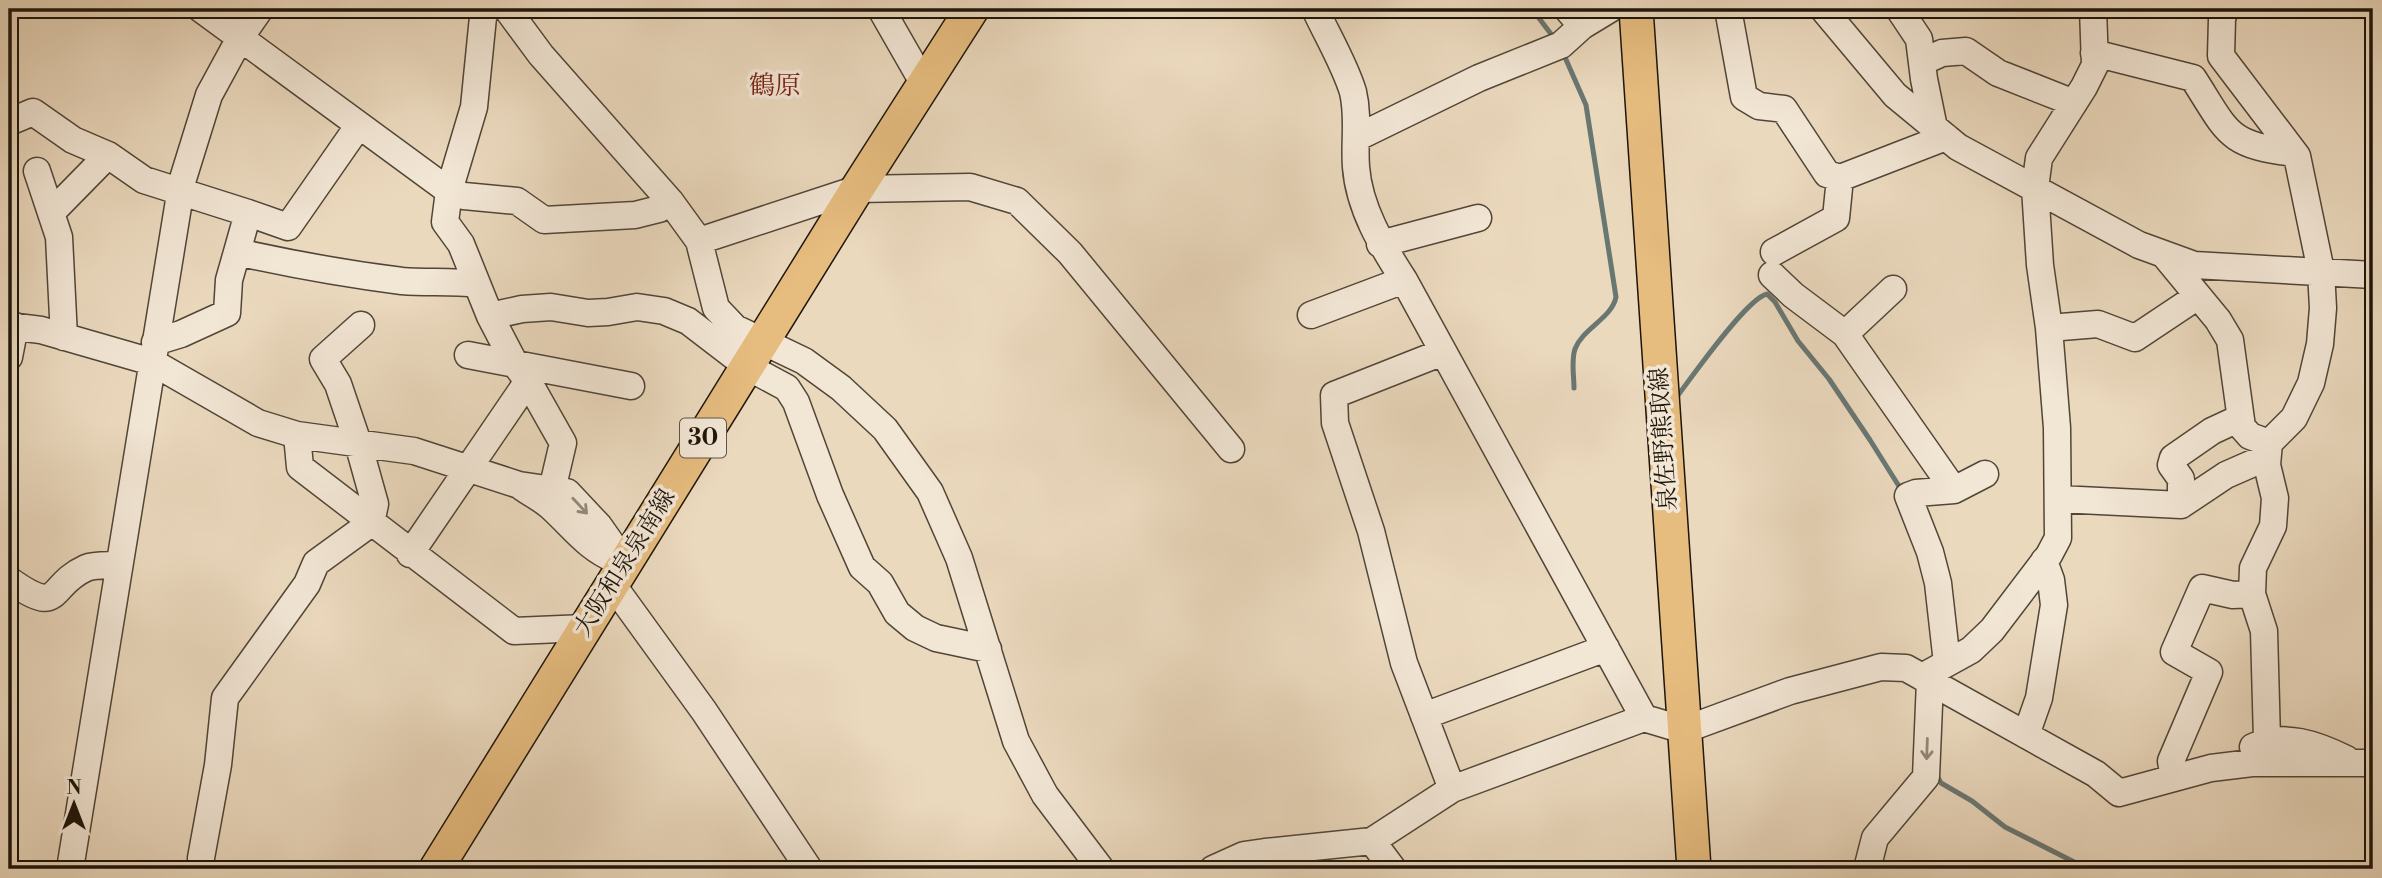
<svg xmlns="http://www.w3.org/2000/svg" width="2382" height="878" viewBox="0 0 2382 878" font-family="'Libre Bodoni','Noto Serif JP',serif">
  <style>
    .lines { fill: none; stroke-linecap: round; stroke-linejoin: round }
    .stream { stroke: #697773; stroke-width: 5 }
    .minor-casing { stroke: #504637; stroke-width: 29 }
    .major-casing { stroke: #1d150a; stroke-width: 36 }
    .minor { stroke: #f2e6d5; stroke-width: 26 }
    .major { stroke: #e6bc7f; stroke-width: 33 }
    .oneway { stroke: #92887a }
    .labels { text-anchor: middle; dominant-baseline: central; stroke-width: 7; stroke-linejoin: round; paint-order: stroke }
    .shield { fill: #f2e6d5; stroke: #5d5447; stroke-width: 2 }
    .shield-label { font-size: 23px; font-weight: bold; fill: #1d150a }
    .street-label { font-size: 24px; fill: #1d150a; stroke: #f2e6d5 }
    .neighbourhood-label { font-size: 26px; fill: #7a1f14; stroke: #f2e6d5 }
  </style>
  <rect width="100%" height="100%" fill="#ebd9be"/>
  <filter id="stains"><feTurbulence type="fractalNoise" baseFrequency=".00286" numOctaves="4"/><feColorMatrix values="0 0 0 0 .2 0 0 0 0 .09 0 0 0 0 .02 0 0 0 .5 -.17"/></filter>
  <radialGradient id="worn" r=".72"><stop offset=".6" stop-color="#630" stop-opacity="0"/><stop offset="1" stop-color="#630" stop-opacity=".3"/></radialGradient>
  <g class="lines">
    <!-- stream -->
    <path class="stream" d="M1532 9 1551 34
      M1564 55 1586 105 1616 297C1612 318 1583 328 1575 349 1571 360 1574 376 1574 388
      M1676 398C1691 378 1747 298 1767 294L1775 302 1798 341 1829 379 1870 440 1902 491
      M1936 774 1941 783 1972 801 2005 827 2088 869"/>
    <defs>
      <path id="minor" d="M201 9 449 191 464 196 517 201 544 220 635 215 659 209 670 201
        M487 9 483 17 474 107 449 191 445 222 461 244 490 316 515 364 528 381 563 443 552 490
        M507 9 541 55 670 201 699 241 716 308 735 328 804 361 841 388 885 429 930 492 959 558 1016 741 1045 795 1101 869
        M881 9 924 84
        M1315 9C1327 35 1345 65 1353 92 1359 117 1354 142 1356 167 1359 208 1382 246 1404 280L1644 718 1684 730 1790 691 1881 667 1906 668 2096 774 2119 793 2211 768 2252 763H2373
        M1567 9 1582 26 1610 9
        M1728 9 1744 97 1759 106 1784 109 1827 174 1840 178 1946 137
        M1823 9 1895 95 1958 147 2139 245 2194 265 2373 275
        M1899 9 1919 39 1924 79 1934 128
        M2225 9 2222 19 2221 56 2297 156 2321 271 2323 308 2320 344 2311 383 2294 418 2269 443 2267 465 2275 498 2273 526 2253 568 2252 594 2264 631 2267 740
        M2094 53 2193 78C2228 132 2226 145 2294 153
        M1922 62 1942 53 1966 51 1998 73 2074 103
        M9 122 33 112 73 140 108 155 144 180 248 213 237 252C291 264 346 274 402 281 426 283 452 281 477 284
        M1356 138 1479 78 1561 45 1582 26
        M37 171 59 237 64 337
        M51 213 108 155
        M248 213 288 227 359 125
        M699 241 857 189 970 187 1017 201 1070 253 1231 449
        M1380 244 1478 218
        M1774 252 1836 218 1840 178
        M2166 257 2218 320 2230 340 2242 427 2250 436 2269 443
        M1772 275 1793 295 1845 334
        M1893 289 1845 334 1954 490
        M1311 315 1404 280
        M490 316 522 309 551 307 588 313 608 312 637 307 664 311 688 321 748 367 787 388 796 402 830 495 862 567 880 583 897 613 915 628 936 638 988 649
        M9 326 41 330 152 362 258 423 297 435 414 451 519 485 567 492 599 526 625 563
        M2049 328 2098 324 2135 338 2198 296
        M155 342 181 334 227 313 229 280 237 252
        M1443 352 1334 395 1335 423 1371 531 1404 663 1452 789
        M468 355 631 386
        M9 357 15 326
        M297 435 300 467 514 631 585 628
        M523 488C532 494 542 499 551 507 573 527 587 548 616 560
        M2059 499 2181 505 2226 475 2267 457
        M2181 505V479L2171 465 2173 458 2212 431 2240 418
        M410 554 528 381
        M9 580C63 618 46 586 86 568 96 564 109 566 119 565
        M612 584 704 711 809 869
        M1947 663 1938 583 1930 552 1908 496 1916 493 1954 490 1985 474
        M1922 677 1971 650 1992 630 2049 555 2058 538 2057 428 2049 328 2040 265 2035 188 2039 158 2084 87 2095 65 2093 9
        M1424 716 1606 648
        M2026 735 2039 698 2054 605 2051 580 2044 561
        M2253 747C2283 732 2318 745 2346 759
        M2174 778 2171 761 2209 672 2174 652 2202 588 2233 595 2252 594
        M1372 841 1393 869
        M70 869 182 182 209 95 240 38 260 9
        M201 869V858L218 765 225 698 307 584 316 563 371 523 375 504 358 443 338 384 323 359 361 325
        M1213 869 1244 855 1265 852 1372 841 1452 789 1644 718
        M1867 869 1875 838 1926 777 1930 681"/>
      <path id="major" d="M1636 9 1694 869
        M436 869 857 189 972 9"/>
    </defs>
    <!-- minor casing -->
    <use href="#minor" class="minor-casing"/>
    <!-- major casing -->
    <use href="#major" class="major-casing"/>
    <!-- minor -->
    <use href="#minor" class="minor"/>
    <!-- major -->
    <use href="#major" class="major"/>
  </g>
  <!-- one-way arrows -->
  <defs><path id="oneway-shaft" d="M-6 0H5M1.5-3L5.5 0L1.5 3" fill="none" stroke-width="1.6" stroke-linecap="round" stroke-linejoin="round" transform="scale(1.75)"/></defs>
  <g class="oneway">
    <use href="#oneway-shaft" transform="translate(580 506) rotate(47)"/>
    <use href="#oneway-shaft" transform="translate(1927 749) rotate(92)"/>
  </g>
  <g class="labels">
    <!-- shield labels -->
    <rect class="shield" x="680" y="418.5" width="46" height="39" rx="5"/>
    <g class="shield-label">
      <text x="703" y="438">30</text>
    </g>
    <!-- street labels -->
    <g class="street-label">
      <text transform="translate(1664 439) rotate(-94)">泉佐野熊取線</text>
      <text transform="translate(625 563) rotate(-58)">大阪和泉泉南線</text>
    </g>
    <!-- neighbourhood labels -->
    <g class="neighbourhood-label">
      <text x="775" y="86">鶴原</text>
    </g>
  </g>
  <!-- margin -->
  <rect width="2382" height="878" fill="none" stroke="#ebd9be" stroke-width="35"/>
  <rect x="10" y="10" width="2361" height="857" fill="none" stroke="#1d150a" stroke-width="3.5"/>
  <rect x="18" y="18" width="2347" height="843" fill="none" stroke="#1d150a" stroke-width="2"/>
  <!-- north arrow -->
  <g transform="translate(74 804)" stroke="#f2e6d5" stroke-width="5" paint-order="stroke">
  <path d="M0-5L12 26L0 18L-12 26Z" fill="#1d150a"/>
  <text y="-10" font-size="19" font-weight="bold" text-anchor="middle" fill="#1d150a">N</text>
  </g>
  <rect width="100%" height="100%" filter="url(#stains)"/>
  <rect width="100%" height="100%" fill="url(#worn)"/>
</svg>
